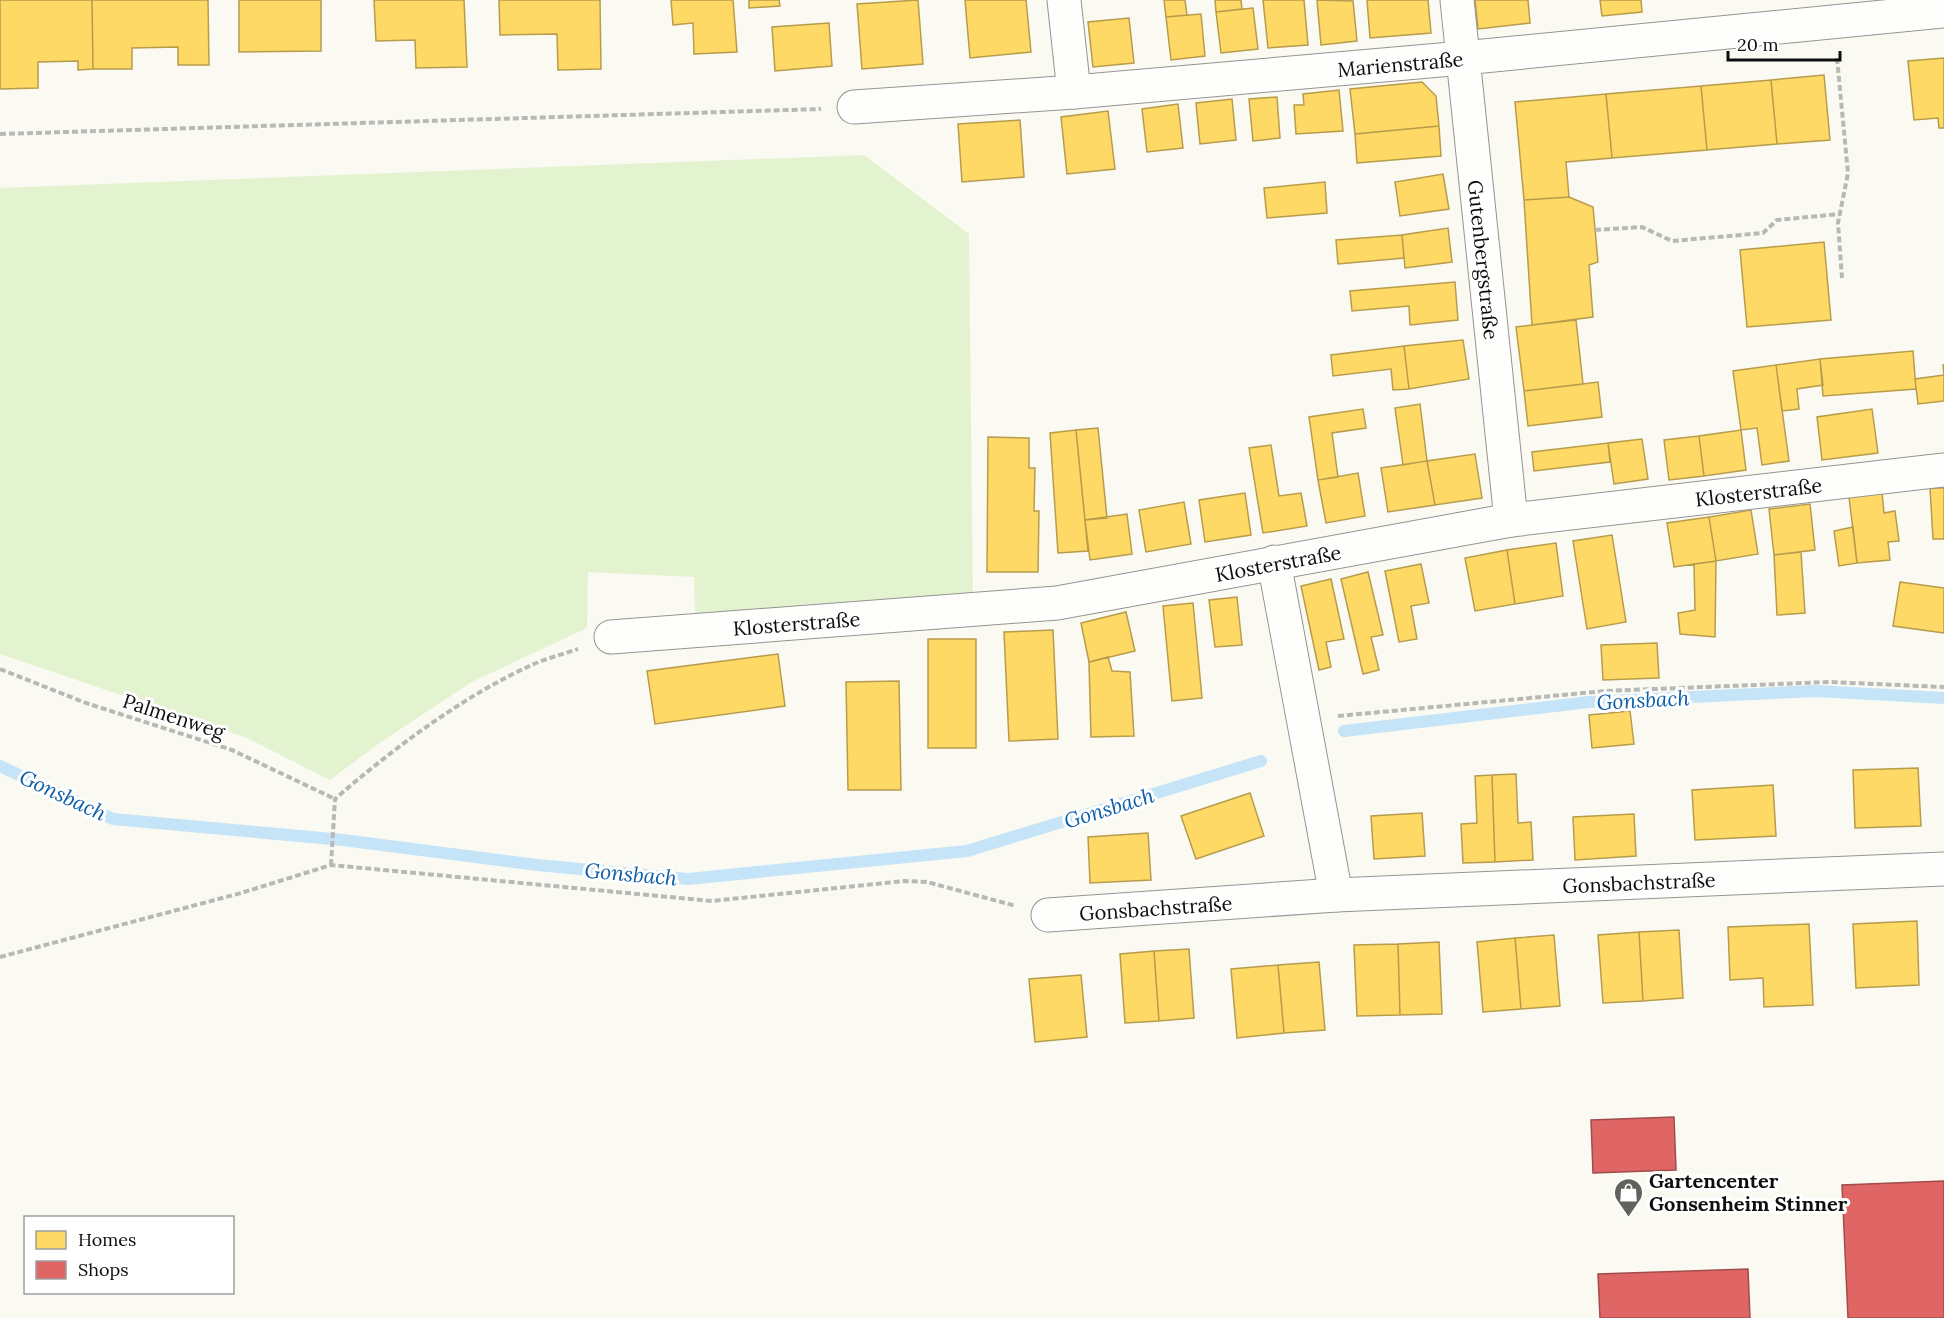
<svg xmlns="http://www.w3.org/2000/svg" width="1944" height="1318" viewBox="0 0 1944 1318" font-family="Lora,serif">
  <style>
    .green { fill: #e3f3d0 }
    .homes { fill: #ffd966; stroke: #b79c4c; stroke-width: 1.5 }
    .shops { fill: #e06666; stroke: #a14c4c; stroke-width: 1.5 }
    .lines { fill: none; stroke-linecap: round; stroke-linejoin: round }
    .stream { stroke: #c5e4f8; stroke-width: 12 }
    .street-casing { stroke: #959491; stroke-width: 35 }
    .path { stroke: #b8b8b6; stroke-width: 4; stroke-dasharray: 6 3; stroke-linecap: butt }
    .street { stroke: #fefefd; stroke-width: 33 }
    .labels { text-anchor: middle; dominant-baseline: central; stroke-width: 6; stroke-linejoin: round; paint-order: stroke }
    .street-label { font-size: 20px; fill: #0e0e0e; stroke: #fff }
    .poi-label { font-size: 20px; font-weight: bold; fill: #0e0e0e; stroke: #fff; text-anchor: start }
    .water-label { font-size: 21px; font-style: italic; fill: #0d5da9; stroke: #fff }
  </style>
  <rect width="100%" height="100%" fill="#fbfaf2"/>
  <!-- green -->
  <path class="green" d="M864 155 969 234 973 600 695 618 694 577 588 572 587 628 472 682 381 742 330 780 247 738 0 654V188Z"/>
  <!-- homes -->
  <path class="homes" d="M0 0H92L93 69 78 70V61L38 62V88L0 89Z
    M92 0H208L209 65H178V47L132 48V69H93Z
    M239 0H321V51L239 52Z
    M374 0H464L467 67 416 68 415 40 376 41Z
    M499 0H600L601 69 558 70 557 34 500 35Z
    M671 0H733L737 52 694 54 693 23 673 25Z
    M749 0H779L780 6 749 8Z
    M918 0 923 64 862 69 857 4Z
    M965 0H1026L1031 52 970 58Z
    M1164 0H1185L1187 15 1166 17Z
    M1215 0H1241L1242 9 1216 12Z
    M1263 0H1304L1308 45 1268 48Z
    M1317 0 1353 1 1357 41 1321 45Z
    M1367 0H1428L1431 33 1370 38Z
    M1475 0H1528L1530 23 1478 29Z
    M1600 0H1641L1642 12 1602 16Z
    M1253 8 1258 49 1221 53 1216 12Z
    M1201 14 1205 56 1171 60 1166 17Z
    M1129 18 1134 63 1093 67 1088 22Z
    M829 23 832 66 775 71 772 27Z
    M1944 58V128H1939L1938 118 1914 120 1908 61Z
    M1824 75 1830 140 1777 144 1771 80Z
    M1771 80 1777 144 1707 150 1701 86Z
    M1422 82 1436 96 1439 126 1355 134 1350 89Z
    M1701 86 1707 150 1612 158 1606 94Z
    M1339 90 1343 131 1296 134 1294 105H1304L1303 94Z
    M1606 94 1612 158 1566 162 1569 197 1524 200 1515 102Z
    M1277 97 1280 138 1253 141 1249 99Z
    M1232 99 1236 140 1200 144 1196 103Z
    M1178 104 1183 148 1147 152 1142 109Z
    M1108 111 1115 169 1067 174 1061 117Z
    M1020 120 1024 177 962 182 958 124Z
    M1439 126 1441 156 1357 163 1355 134Z
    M1443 174 1449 209 1400 216 1395 182Z
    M1325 182 1327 213 1267 218 1264 188Z
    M1569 197 1593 207 1598 262 1589 265 1593 317 1532 325 1524 200Z
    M1448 228 1452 262 1405 268 1402 235Z
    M1402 235 1404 258 1338 264 1336 240Z
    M1824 242 1831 320 1747 327 1740 250Z
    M1455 282 1458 320 1410 325 1409 306 1352 311 1350 291Z
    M1576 320 1583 384 1524 391 1516 327Z
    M1463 340 1469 379 1409 389 1404 346Z
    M1404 346 1409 389 1393 390 1391 369 1333 376 1331 355Z
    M1913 351 1916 389 1823 396 1820 359Z
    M1820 359 1823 385 1797 389 1799 409 1782 411 1776 365Z
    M1776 365 1789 461 1762 465 1757 428 1741 430 1733 371Z
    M1943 365H1944V401L1918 404 1915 379 1944 375Z
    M1598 382 1602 417 1528 426 1524 391Z
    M1420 404 1427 461 1403 465 1395 408Z
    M1363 409 1366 428 1332 433 1338 477 1318 480 1309 417Z
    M1872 409 1878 453 1822 460 1817 417Z
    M1098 428 1107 518 1085 520 1076 430Z
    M1076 430 1088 551 1058 553 1050 433Z
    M1741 430 1746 470 1704 476 1699 436Z
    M1699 436 1704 476 1669 480 1664 440Z
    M988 437 1029 438V468H1035L1034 511H1039L1038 572H987Z
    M1642 439 1648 479 1614 484 1608 443Z
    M1608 443 1610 462 1534 471 1532 452Z
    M1271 445 1279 496 1301 493 1307 526 1263 533 1249 448Z
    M1475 454 1482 498 1435 505 1427 461Z
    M1427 461 1435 505 1388 512 1381 468Z
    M1358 473 1365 516 1326 523 1318 480Z
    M1930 488H1944V539H1933Z
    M1245 493 1251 535 1205 542 1199 500Z
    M1882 493 1884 513 1895 511 1899 541 1888 542 1890 560 1857 563 1849 497Z
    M1184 502 1191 544 1146 552 1139 510Z
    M1810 504 1815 550 1774 555 1769 509Z
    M1751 510 1758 554 1716 561 1709 517Z
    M1127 514 1132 554 1090 560 1085 520Z
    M1709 517 1716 561 1674 567 1667 523Z
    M1853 527 1857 563 1839 566 1834 531Z
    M1612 535 1626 622 1587 629 1573 541Z
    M1556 543 1563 596 1515 604 1507 550Z
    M1507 550 1515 604 1475 611 1465 558Z
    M1801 552 1805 613 1777 615 1774 555Z
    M1716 561 1715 637 1680 634 1678 613 1695 610 1694 564Z
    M1421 564 1429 603 1411 606 1417 639 1399 642 1385 571Z
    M1368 572 1383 635 1371 637 1379 670 1363 674 1341 579Z
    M1331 579 1344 639 1326 642 1331 667 1319 670 1301 586Z
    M1900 582 1944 588V633L1893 626Z
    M1237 597 1242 645 1215 647 1209 600Z
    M1193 603 1202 698 1172 701 1163 606Z
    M1126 612 1135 651 1089 662 1081 623Z
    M1053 630 1058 739 1009 741 1004 632Z
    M928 639H976V748H928Z
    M1657 643 1659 678 1603 680 1601 645Z
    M778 654 785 706 655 724 647 671Z
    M1108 657 1112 671 1130 672 1134 736 1091 737 1089 662Z
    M899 681 901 790H848L846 682Z
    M1630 711 1634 744 1592 748 1589 715Z
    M1918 768 1921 826 1855 828 1853 770Z
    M1516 774 1518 823 1531 822 1533 860 1495 862 1492 775Z
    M1492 775 1495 862 1463 863 1461 824 1477 823 1475 776Z
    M1773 785 1776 836 1695 840 1692 790Z
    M1250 793 1264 836 1196 859 1181 816Z
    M1422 813 1425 856 1374 859 1371 816Z
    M1634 814 1636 856 1575 860 1573 817Z
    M1148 833 1151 880 1090 883 1088 837Z
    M1917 921 1919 985 1856 988 1853 924Z
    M1809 924 1813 1005 1764 1007 1763 978 1730 980 1728 927Z
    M1679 930 1683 998 1643 1001 1639 932Z
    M1639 932 1643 1001 1603 1003 1598 935Z
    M1554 935 1560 1006 1521 1009 1515 938Z
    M1515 938 1521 1009 1483 1012 1477 942Z
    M1439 942 1442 1014 1400 1015 1398 944Z
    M1398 944 1400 1015 1357 1016 1354 945Z
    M1189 949 1194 1018 1159 1021 1154 951Z
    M1154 951 1159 1021 1125 1023 1120 954Z
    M1319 962 1325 1030 1284 1033 1278 965Z
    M1278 965 1284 1033 1237 1038 1231 969Z
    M1081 975 1087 1037 1035 1042 1029 979Z"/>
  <!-- shops -->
  <path class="shops" d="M1674 1117 1676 1170 1593 1173 1591 1120Z
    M1944 1181V1318H1848L1842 1185Z
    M1748 1269 1750 1318H1600L1598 1274Z"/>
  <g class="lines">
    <!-- stream -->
    <path class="stream" d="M1344 731 1589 702 1816 691 1944 698
      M0 766 113 819 343 840 537 865 688 879 967 851 1261 761"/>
    <defs>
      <g id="street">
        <path d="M1064 0 1074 92"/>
        <path id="s1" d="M1457 0 1511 520"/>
        <path id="s2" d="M854 107 1074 92 1463 58 1944 11"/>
        <path d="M1274 562 1336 895"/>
        <path id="s3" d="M611 637 1057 603 1511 520 1944 470"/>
        <path id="s4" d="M1048 915 1336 895 1944 869"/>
      </g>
    </defs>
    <!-- street casing -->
    <use href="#street" class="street-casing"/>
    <!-- path -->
    <path class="path" d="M1837 58 1848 173 1838 223 1842 278
      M0 134 821 109
      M1595 230 1642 227 1672 241 1763 233 1777 220 1840 214
      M0 669 86 703 232 750 335 799
      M1338 716 1605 691 1829 682 1944 687
      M331 865 335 799C391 750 466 694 534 664 548 658 563 654 578 649
      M0 957 241 893 331 865 712 901 904 881 927 882 1016 906"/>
    <!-- street -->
    <use href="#street" class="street"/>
  </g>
  <!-- icons -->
  <defs>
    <symbol id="shop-pin" viewBox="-11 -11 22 30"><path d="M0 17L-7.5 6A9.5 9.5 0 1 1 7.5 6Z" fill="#61615e" stroke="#fff"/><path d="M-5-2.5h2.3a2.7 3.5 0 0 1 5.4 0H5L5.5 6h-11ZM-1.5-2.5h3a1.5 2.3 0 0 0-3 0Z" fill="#fff"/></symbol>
  </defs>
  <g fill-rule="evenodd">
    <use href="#shop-pin" x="1612" y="1176" width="33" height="45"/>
  </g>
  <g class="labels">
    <!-- street labels -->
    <g class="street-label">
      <text stroke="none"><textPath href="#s2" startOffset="548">Marienstraße</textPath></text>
      <text stroke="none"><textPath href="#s1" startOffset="261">Gutenbergstraße</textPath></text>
      <text stroke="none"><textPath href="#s3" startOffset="1158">Klosterstraße</textPath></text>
      <text stroke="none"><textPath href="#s3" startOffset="672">Klosterstraße</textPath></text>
      <text stroke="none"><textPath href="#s3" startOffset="186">Klosterstraße</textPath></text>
      <text transform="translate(174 716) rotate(18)">Palmenweg</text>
      <text stroke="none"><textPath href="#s4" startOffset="592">Gonsbachstraße</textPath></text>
      <text stroke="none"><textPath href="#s4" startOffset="108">Gonsbachstraße</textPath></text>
    </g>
    <!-- poi labels -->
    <g class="poi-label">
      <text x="1649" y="1180">Gartencenter<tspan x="1649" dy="23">Gonsenheim Stinner</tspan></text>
    </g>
    <!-- water labels -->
    <g class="water-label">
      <text transform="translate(1643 700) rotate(-3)">Gonsbach</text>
      <text transform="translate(63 795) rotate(25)">Gonsbach</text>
      <text transform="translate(1109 808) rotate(-17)">Gonsbach</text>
      <text transform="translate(631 874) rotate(5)">Gonsbach</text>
    </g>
  </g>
  <!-- legend -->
  <rect x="24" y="1216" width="210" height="78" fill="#ffffff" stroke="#9f9f9f" stroke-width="1.5"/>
  <rect x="36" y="1231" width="30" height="18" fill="#ffd966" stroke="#9f9f9f" stroke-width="1.5"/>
  <text x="78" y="1246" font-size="18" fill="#0e0e0e">Homes</text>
  <rect x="36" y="1261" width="30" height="18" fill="#e06666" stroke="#9f9f9f" stroke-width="1.5"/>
  <text x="78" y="1276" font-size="18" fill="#0e0e0e">Shops</text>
  <!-- scale -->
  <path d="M1728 51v9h112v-9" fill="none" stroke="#0e0e0e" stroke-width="3"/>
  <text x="1737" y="51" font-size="18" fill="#0e0e0e" stroke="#ffffff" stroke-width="4.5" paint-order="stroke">20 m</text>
</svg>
